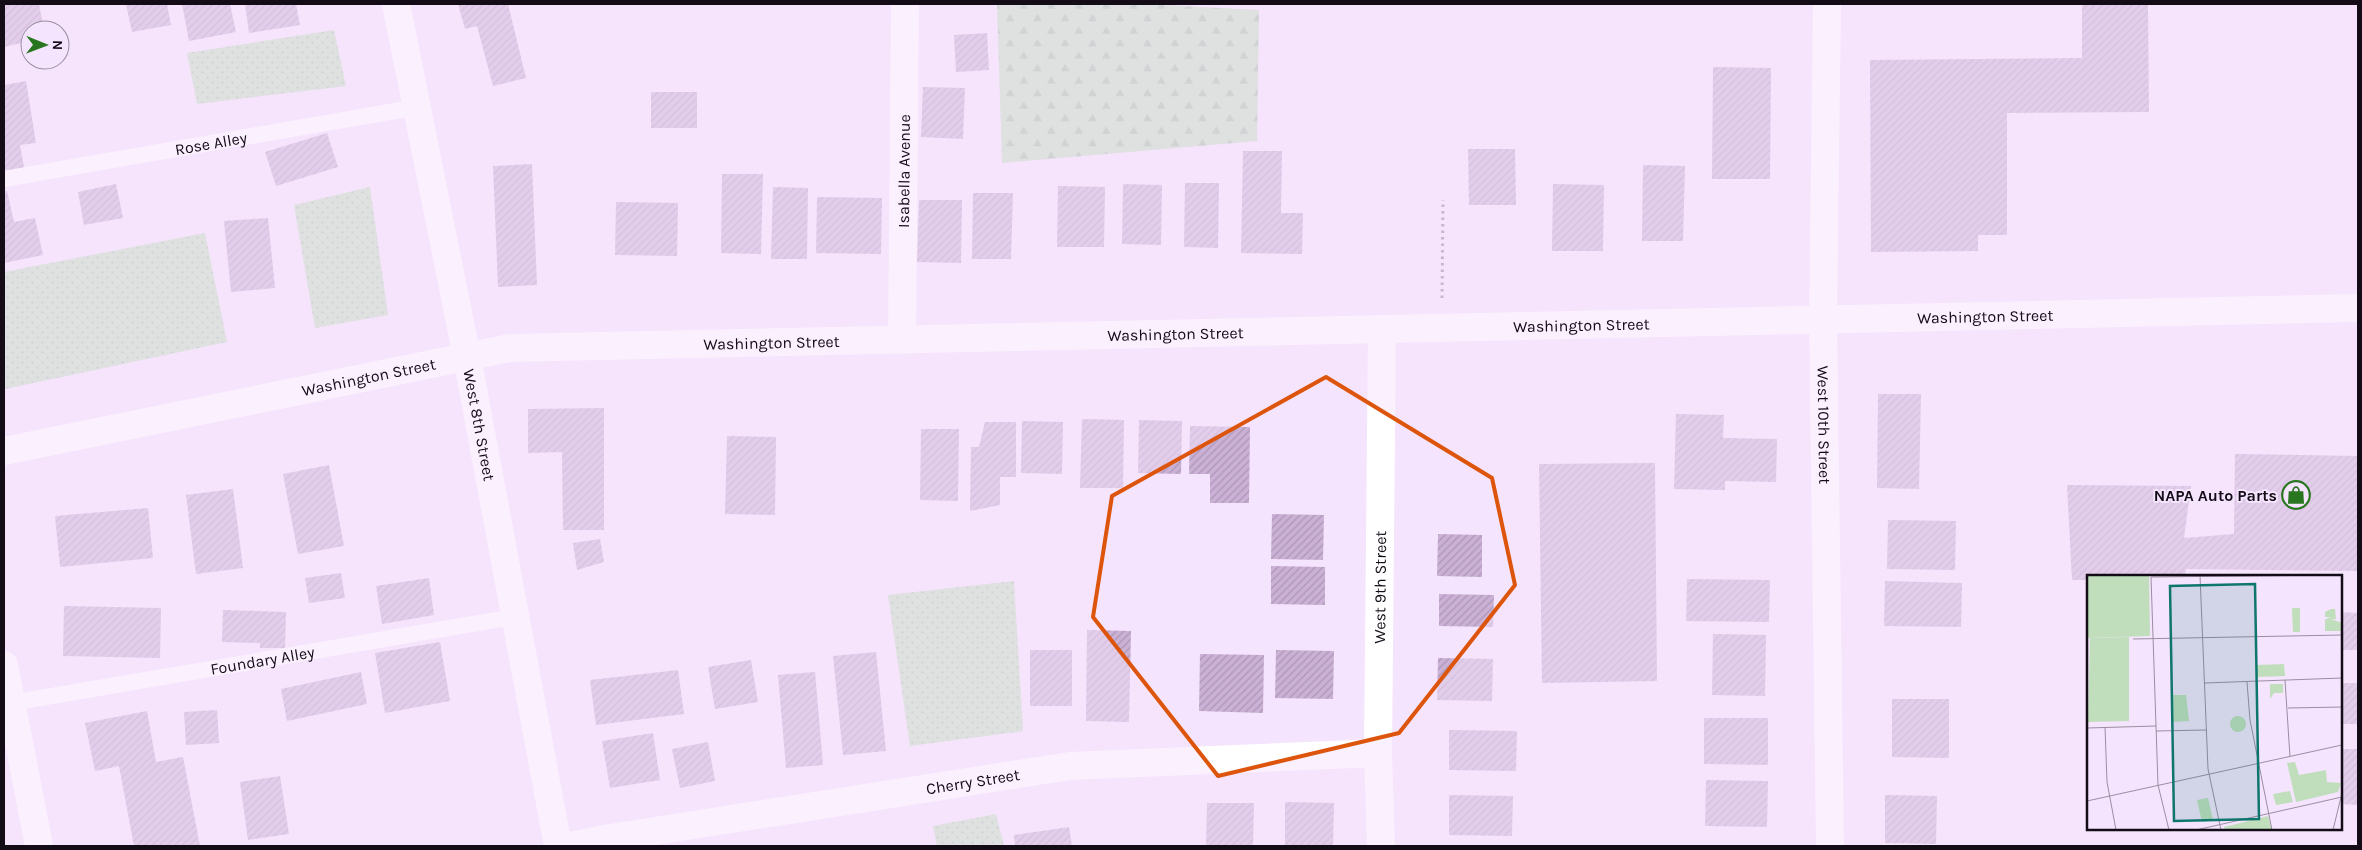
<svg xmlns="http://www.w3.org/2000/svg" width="2362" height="850" viewBox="0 0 2362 850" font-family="Karla,sans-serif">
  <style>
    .grass { fill: url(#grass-dots) }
    .forest { fill: url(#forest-firs) }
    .building { fill: url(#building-hatch) }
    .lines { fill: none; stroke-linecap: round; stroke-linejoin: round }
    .path { stroke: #8e8294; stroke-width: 3; stroke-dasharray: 2.5 4; stroke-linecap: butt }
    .lane { stroke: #fff; stroke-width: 16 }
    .street { stroke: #fff; stroke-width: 28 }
    .secondary { stroke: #fff; stroke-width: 28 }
    .marked { fill: none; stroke: #dd550c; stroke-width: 4; stroke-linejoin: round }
    .labels { text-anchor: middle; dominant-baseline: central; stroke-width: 4; stroke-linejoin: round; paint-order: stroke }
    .street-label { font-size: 16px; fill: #130c16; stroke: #f5e4fd }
    .poi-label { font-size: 16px; font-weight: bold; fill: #130c16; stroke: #f5e4fd; text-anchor: end }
    .inset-road { fill: none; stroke: #9b8ea1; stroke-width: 1 }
    .view { fill: #0f766e; fill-opacity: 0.15; stroke: #0f766e; stroke-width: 2.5 }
    .inset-edge { fill: none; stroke: #130c16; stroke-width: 2.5 }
  </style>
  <defs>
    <pattern id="grass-dots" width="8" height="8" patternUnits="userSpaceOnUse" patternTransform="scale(1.25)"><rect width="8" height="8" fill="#c0debc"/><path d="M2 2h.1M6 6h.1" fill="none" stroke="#a4bda1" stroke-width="1.8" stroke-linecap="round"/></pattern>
    <pattern id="forest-firs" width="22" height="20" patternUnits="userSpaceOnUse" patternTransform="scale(1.25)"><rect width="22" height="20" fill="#c0debc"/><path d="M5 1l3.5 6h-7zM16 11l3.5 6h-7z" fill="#a4bda1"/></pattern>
    <pattern id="building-hatch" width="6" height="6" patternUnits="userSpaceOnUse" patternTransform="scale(1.25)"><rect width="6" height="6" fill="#cab1d5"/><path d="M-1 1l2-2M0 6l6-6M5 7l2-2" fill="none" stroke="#ad97b6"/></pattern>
  </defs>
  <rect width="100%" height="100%" fill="#f5e4fd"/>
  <!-- grass -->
  <path class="grass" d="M334 30 346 86 197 104 187 53Z
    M370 187 388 315 315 328 294 205Z
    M205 233 227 342 5 389 4 272Z
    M1014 581 1023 731 910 746 888 595Z
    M996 814 1004 846H937L933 826Z"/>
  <!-- forest -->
  <path class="forest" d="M997 4H1145L1259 10 1257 141 1002 163Z"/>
  <!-- building -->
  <path class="building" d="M4 4H39L44 30H30V41L4 47Z
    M126 4H167L171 25 132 32Z
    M182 4H230L236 32 189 41Z
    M245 4H296L300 25 249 33Z
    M458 4H508L526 78 493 86 477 26 465 29Z
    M2082 4H2148L2149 112 2007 113V235H1978V251L1871 252 1870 60 2082 58Z
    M987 33 989 70 956 72 954 35Z
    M1713 67 1771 68 1770 179H1712Z
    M26 81 36 143 20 145 25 173 4 177V85Z
    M923 87 965 88 963 139 921 137Z
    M651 92H697V128H651Z
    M327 133 338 167 276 186 265 152Z
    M1468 149H1515L1516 205H1469Z
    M1243 151H1282L1281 213H1303L1302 254 1241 253Z
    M532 164 537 285 498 287 493 166Z
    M1643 165 1685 166 1683 241H1642Z
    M722 174H763L761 254 721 253Z
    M1185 183H1219L1218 248 1184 247Z
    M116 184 123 218 84 225 78 192Z
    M1123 184 1162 185 1161 245 1122 244Z
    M1553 184 1604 185 1603 251H1552Z
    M1058 186 1105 187 1104 247H1057Z
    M773 187 808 188 807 259H771Z
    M7 191 14 222 35 218 43 255 4 263V192Z
    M973 193H1013L1011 259H972Z
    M817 197 882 198 881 254 816 253Z
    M919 200H962L961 263 917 262Z
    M616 202 678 203 677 256 615 255Z
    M268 218 275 288 231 292 224 221Z
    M1878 394H1921L1919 489 1877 488Z
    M604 408V530H563L562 452 528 453V409Z
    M1676 414 1724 415 1723 438 1777 439 1776 482 1725 481V490L1674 489Z
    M1082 419 1124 420 1123 488H1080Z
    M1139 420 1182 421 1181 474 1138 473Z
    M1022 421 1063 422 1062 474 1021 473Z
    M985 422H1016V477H1000V505L970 511 971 447H979Z
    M1190 426 1250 427 1249 503H1210V474H1189Z
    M921 429H959L958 501 920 500Z
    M727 436 776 437 775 515 725 514Z
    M2235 454 2358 456V571L2186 569 2185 576H2088V580H2072L2067 485 2191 486 2184 538 2234 534Z
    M1655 463 1657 681 1542 683 1539 464Z
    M329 465 344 546 298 554 283 474Z
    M233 489 243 568 196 574 186 495Z
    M148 508 153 558 60 567 55 516Z
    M1272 514 1324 515 1323 560 1271 559Z
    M1888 520 1956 521 1955 570 1887 569Z
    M1438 534 1482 535V577L1437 576Z
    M600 539 604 562 577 570 573 543Z
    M1271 566 1325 567V605L1271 604Z
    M341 573 345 598 309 603 305 578Z
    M429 578 434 615 382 624 376 586Z
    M1687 579 1770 580 1769 622 1686 621Z
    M1885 581 1962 583 1961 627 1884 626Z
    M1439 594 1494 595 1493 627 1439 626Z
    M64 606 161 608 160 658 63 656Z
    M223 610 286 612 285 648H260V643L222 642Z
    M2341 612 2358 613V650H2341Z
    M1087 630 1131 631 1129 722 1086 721Z
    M1713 634 1766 635 1765 696 1712 695Z
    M440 642 450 701 385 713 375 653Z
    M1030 650H1072V706H1030Z
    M1276 650 1334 651 1333 699 1275 698Z
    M876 652 886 751 843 755 833 656Z
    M1200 654 1264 655 1263 713 1199 711Z
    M1438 658 1493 659 1492 701 1437 700Z
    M751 660 758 702 715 709 708 667Z
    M678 670 684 714 596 725 590 680Z
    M361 672 367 704 287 721 281 689Z
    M815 672 823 765 786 768 778 675Z
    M2341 683H2358V724H2341Z
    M1892 699H1949V758L1892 757Z
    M217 710 219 743 186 745 184 712Z
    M147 711 156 762 183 757 200 846H134L119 766 95 771 85 723Z
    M1704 718H1768V765L1704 764Z
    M1449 730 1517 731 1516 771 1449 770Z
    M653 733 660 780 610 788 602 741Z
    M708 742 715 781 680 788 672 749Z
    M2341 749H2358V805L2341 804Z
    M280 776 289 834 248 840 240 782Z
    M1706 780 1768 781 1767 827 1705 826Z
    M1449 795 1513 796 1512 836 1449 835Z
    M1885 795 1937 796 1936 844 1885 843Z
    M1285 802 1334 803 1333 846H1285Z
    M1207 803H1254L1253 846H1206Z
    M1069 827 1072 846H1015L1014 835Z"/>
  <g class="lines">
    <!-- path -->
    <path class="path" d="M1442 298 1443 200"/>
    <!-- lane -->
    <g class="lane">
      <path id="s1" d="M4 179 418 107"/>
      <path id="s2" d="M11 703 514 617"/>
    </g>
    <!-- street -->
    <g class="street">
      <path id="s3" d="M396 4 467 357 558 846"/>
      <path id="s4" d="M1827 4 1823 319 1830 846"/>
      <path id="s5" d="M902 339 905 4"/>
      <path d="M4 665 39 846"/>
      <path id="s6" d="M570 846 610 838 1070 766 1378 753"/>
      <path id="s7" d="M1381 846 1378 753 1382 329"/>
    </g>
    <!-- secondary -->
    <path class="secondary" id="s8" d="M4 451 510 348 2358 308"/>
  </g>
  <!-- marked area -->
  <path d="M0 0H2362V850H0ZM1326 377 1492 478 1515 585 1399 733 1218 776 1093 617 1112 496Z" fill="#f5e4fd" fill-opacity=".55" fill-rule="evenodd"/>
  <path class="marked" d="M1326 377 1492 478 1515 585 1399 733 1218 776 1093 617 1112 496Z"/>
  <!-- icons -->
  <defs>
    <symbol id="shop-ring" viewBox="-11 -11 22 22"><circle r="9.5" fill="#f5e4fd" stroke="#287720" stroke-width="1.5"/><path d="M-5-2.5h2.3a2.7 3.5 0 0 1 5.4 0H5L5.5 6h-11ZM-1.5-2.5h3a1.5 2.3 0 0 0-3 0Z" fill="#287720"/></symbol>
  </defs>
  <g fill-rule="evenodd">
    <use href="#shop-ring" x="2280" y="479" width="32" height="32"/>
  </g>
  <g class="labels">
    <!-- street labels -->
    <g class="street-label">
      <text stroke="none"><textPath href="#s1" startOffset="210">Rose Alley</textPath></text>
      <text stroke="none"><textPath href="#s5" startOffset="168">Isabella Avenue</textPath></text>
      <text stroke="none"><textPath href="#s8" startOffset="1992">Washington Street</textPath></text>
      <text stroke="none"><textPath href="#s8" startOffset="1588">Washington Street</textPath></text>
      <text stroke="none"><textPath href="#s8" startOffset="1182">Washington Street</textPath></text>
      <text stroke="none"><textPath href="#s8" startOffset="778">Washington Street</textPath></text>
      <text stroke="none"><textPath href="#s8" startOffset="372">Washington Street</textPath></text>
      <text stroke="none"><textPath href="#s3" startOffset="429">West 8th Street</textPath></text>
      <text stroke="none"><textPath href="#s4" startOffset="421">West 10th Street</textPath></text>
      <text stroke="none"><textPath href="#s7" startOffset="259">West 9th Street</textPath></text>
      <text stroke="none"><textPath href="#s2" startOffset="255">Foundary Alley</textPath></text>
      <text stroke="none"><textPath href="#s6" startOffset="408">Cherry Street</textPath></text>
    </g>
    <!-- poi labels -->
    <g class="poi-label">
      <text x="2277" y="495">NAPA Auto Parts</text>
    </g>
  </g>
  <!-- overview -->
  <g transform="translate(2087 575)">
    <rect width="255" height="255" fill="#f5e4fd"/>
    <path d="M205 33H213V57H206ZM244 34H248L249 44H244L255 48V56H238V45L243 42H238V37ZM42 62V146L1 147 3 63ZM197 89 198 101 170 102V90ZM183 109H196V118H187L183 124ZM143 149a8 8 0 1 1 16 0a8 8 0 1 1-16 0ZM208 187 212 200 239 195 240 207 254 208 251 217 209 227 200 188ZM203 216 206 227 189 230 186 219ZM121 223 126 245 115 247 110 225Z" fill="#c0debc"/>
    <path d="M86 120H99L102 146 85 147Z" fill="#c0debc"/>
    <path d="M0 0H62L63 61 0 63ZM181 241 185 255H138L137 252Z" fill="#c0debc"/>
    <path class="inset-road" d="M113 0 121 194 134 255M46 64 255 60M198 105 203 182M160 107 163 145 185 255M118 108 255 103M201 133 255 132M18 152 20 207 29 255M0 153 69 151M69 156 119 155M0 226 255 170M82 255 71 210 64 2 248 0M109 255 255 222M246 255 255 218"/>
    <path class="view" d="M168 9 172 244 87 246 83 11Z"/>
    <rect width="255" height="255" class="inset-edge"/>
  </g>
  <!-- border -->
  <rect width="2362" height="850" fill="none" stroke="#130c16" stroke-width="10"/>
  <!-- north arrow -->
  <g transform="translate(45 45) rotate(91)"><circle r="24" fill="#f5e4fd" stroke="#9b8ea1"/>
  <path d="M0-4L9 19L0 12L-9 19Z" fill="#287720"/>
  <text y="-8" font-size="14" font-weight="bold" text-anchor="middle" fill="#130c16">N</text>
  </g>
</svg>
